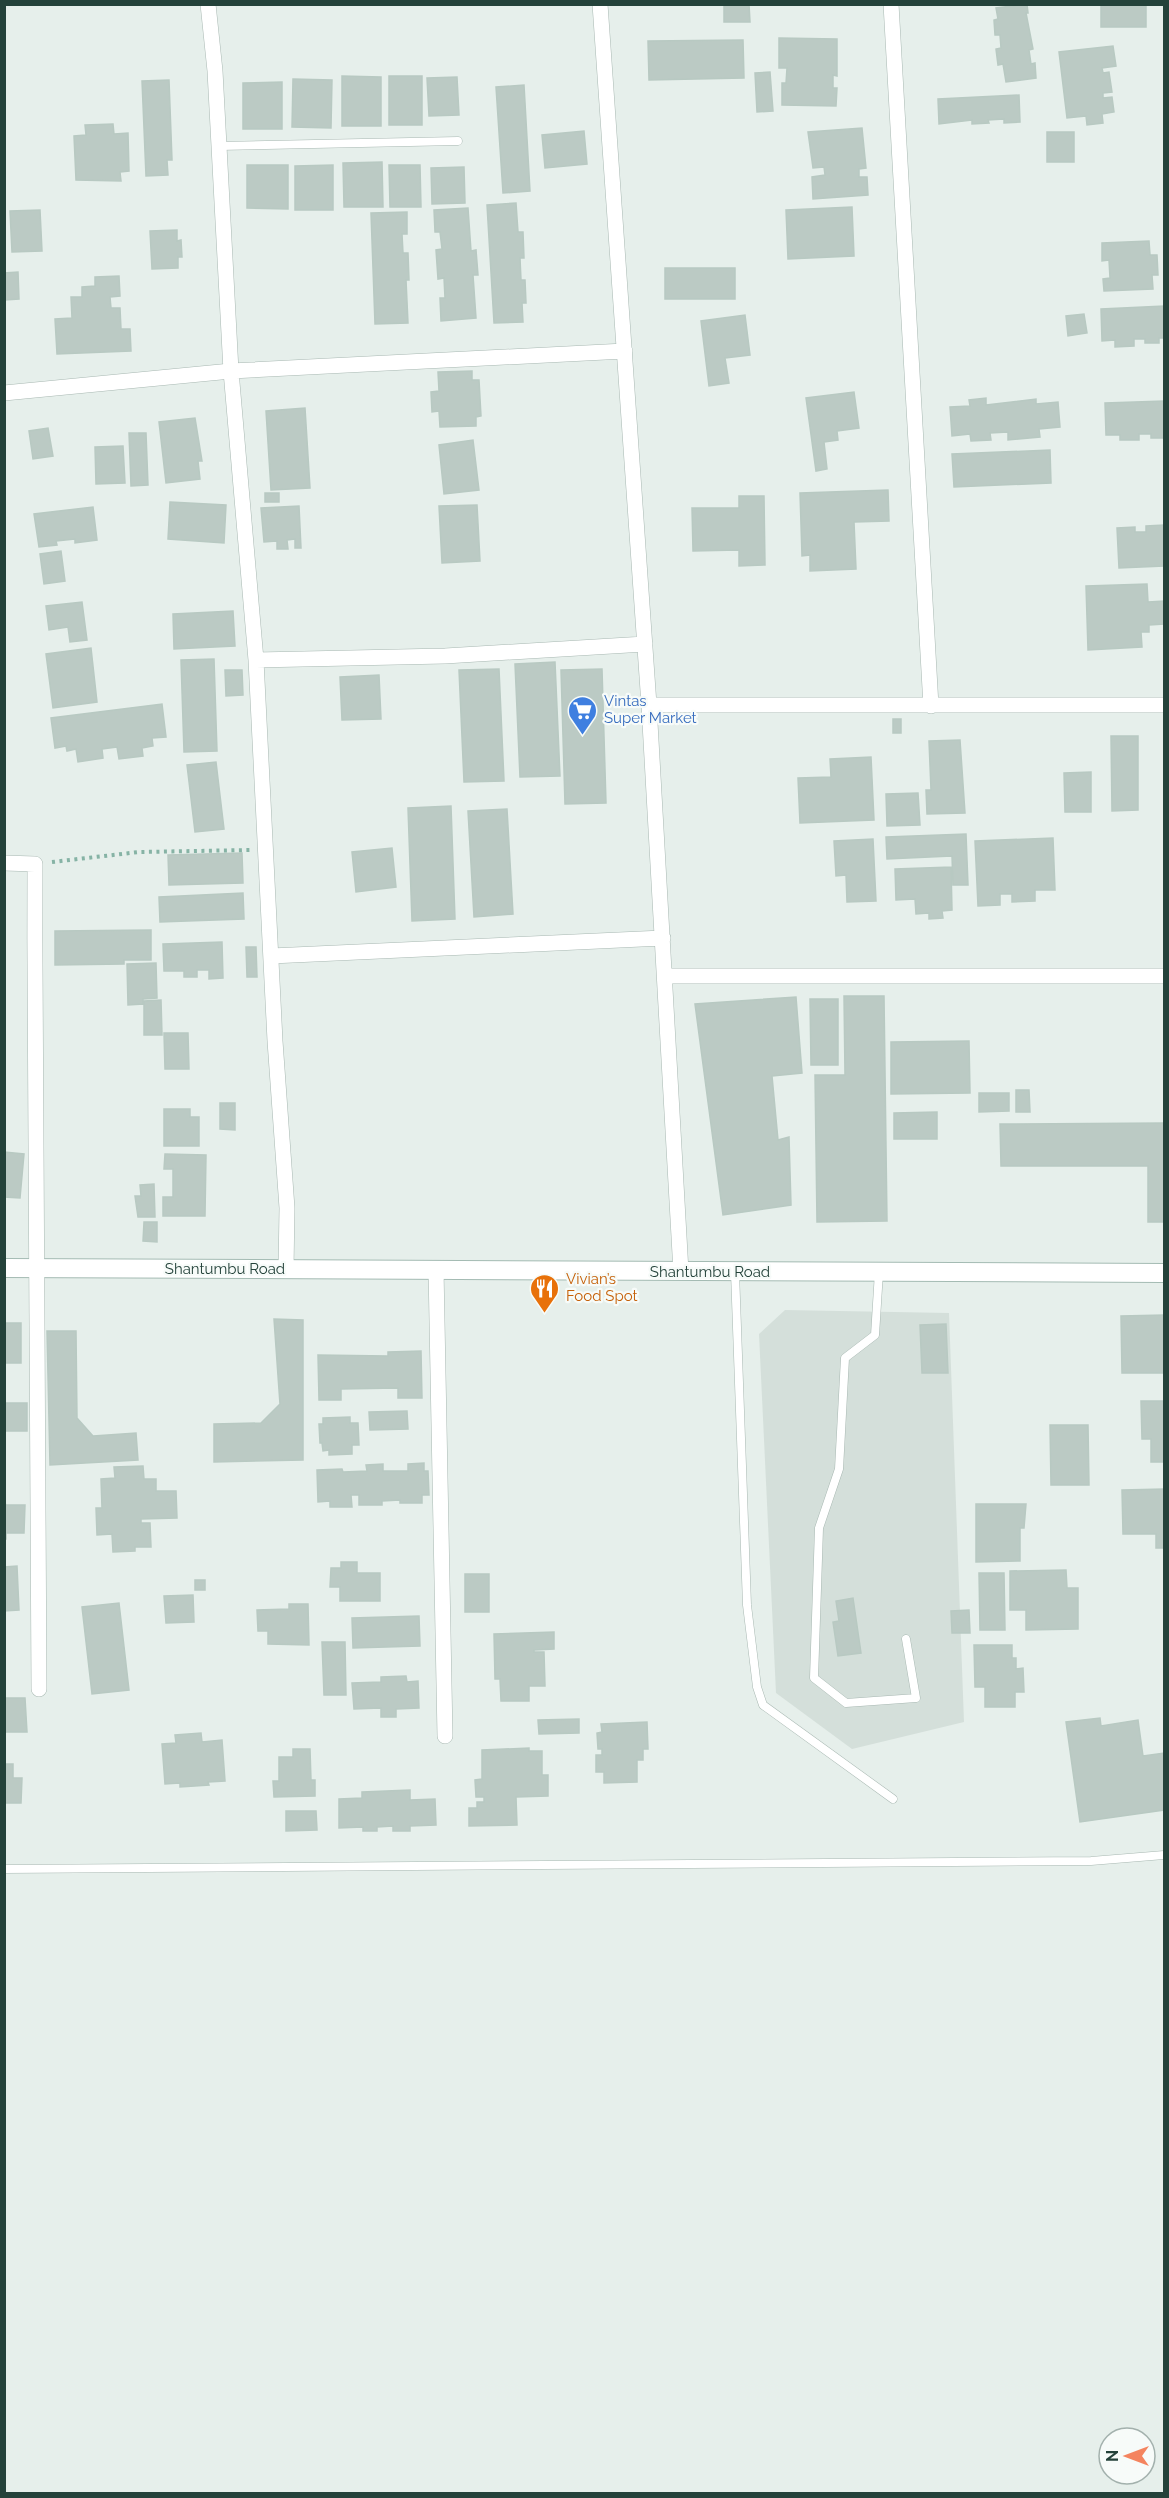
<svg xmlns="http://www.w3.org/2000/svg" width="1169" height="2498" viewBox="0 0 1169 2498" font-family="Raleway,sans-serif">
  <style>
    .built { fill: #d4dfda }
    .building { fill: #bbcac4; stroke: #b8c9c2; stroke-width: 1.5 }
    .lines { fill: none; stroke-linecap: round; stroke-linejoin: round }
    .lane-casing { stroke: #a8b8b2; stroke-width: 9 }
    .street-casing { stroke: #a8b8b2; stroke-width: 16 }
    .secondary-casing { stroke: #a4bbb3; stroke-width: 20 }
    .path { stroke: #86b3a5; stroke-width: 4; stroke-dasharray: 3 4.5; stroke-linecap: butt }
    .lane { stroke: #fff; stroke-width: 8 }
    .street { stroke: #fff; stroke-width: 15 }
    .secondary { stroke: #fff; stroke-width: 18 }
    .labels { text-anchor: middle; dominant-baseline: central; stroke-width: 4.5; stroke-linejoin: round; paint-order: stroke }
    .shop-label { font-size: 15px; fill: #366cbe; stroke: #f7fbf9; text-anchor: start }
    .street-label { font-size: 15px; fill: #24423a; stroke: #f7fbf9 }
    .food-label { font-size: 15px; fill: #c56008; stroke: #f7fbf9; text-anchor: start }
  </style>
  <rect width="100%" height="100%" fill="#e6efeb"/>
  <!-- built -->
  <path class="built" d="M785 1310 949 1313 964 1722 852 1749 776 1693 759 1334Z"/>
  <!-- building -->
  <path class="building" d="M724 4H749L750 22H724Z
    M1027 4 1028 13H1026L1033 49 1029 50 1031 64 1035 63 1036 78 1006 82 1003 64 998 65 996 49 1001 48 1000 35H995L994 20 998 19 996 8Z
    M1101 4H1146V27H1101Z
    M779 38 837 39V76L833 75V88H837L836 106 782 105V83H786L787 68H779Z
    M743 40 744 78 649 80 648 41Z
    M1113 46 1116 66 1102 68 1103 73 1109 72 1112 92 1103 93V98L1112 97 1114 112 1102 114 1103 123 1087 125 1086 116 1067 118 1059 52Z
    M770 72 773 111 757 112 755 73Z
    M342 76 381 77V126H342Z
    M389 76H422V125H389Z
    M457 77 459 115 429 116 427 78Z
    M293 79 332 80 331 128 292 127Z
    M169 80 172 160H167L168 175 146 176 142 81Z
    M282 82V129H243V83Z
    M524 85 530 191 503 193 496 87Z
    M1019 95 1020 122 1004 123V119L988 120 989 123 972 124V120L939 124 938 99Z
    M113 124 114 134 128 133 129 171 120 172 121 181 76 180 74 136 86 135 85 125Z
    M862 128 866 168 859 169V177H867L868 195 813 199 812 177 825 175 824 167 813 168 808 132Z
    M584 131 587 164 545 168 542 135Z
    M1047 132H1074V162H1047Z
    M382 162 383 207H344L343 163Z
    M247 165H288V209L247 208Z
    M333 165V210H295V166Z
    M389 165H420L421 207H390Z
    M464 167 465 203 432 204 431 168Z
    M516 203 518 232H523L524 258H520L521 280H525L526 303H522L523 322 494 323 487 205Z
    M852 207 854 256 788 259 786 210Z
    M468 208 471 251 476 250 478 275H473L476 318 441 321 440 298H445L444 278 438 279 436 250 442 249 440 232H435L434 210Z
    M40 210 42 251 12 252 10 211Z
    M407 212V234H402L403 253H408L409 280H406L408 323 375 324 371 213Z
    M177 230V241L181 240 182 257H178V268L152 269 150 231Z
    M1149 241 1150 255H1157L1158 275H1152L1153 289 1104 291 1103 279 1110 278 1109 260 1102 261V243Z
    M665 268H735V299H665Z
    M18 272 19 299 5 300 4 273Z
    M119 276 120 296 110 297 111 308H120L121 329H130L131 351 57 354 55 319 72 318 71 297H82V287L95 286V277Z
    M1164 306V338H1159V343H1145V339H1134V346L1115 347V340L1102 341 1101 309Z
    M1084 314 1087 333 1068 336 1066 316Z
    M745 315 750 355 725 358 729 383 709 386 701 321Z
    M472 371V380H479L481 416 476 417V426L440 427 439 411 432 412 431 392 439 391 438 372Z
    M854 392 859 428 837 431 838 440 824 442 827 469 816 471 806 398Z
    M986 398V405L1036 399V404L1058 402 1060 427 1039 429 1040 437 1008 440V432L990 433 991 440 971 441 970 434 952 436 950 407 970 406 969 400Z
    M1164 401V438H1151V434H1139V440H1120V435H1106L1105 403Z
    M305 408 310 488 271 490 266 411Z
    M195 418 202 461H198L200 479 166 483 159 422Z
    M48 428 53 456 33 459 29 431Z
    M129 433H146L148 485 131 486Z
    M473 440 479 490 444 494 439 445Z
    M123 446 125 483 96 484 95 447Z
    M1050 450 1051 483 954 487 952 454Z
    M888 490 889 521 854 522 856 569 810 571V555L802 556 800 493Z
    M265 493H279V502H265Z
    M739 496H764L765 565 739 566V550L693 551 692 508H739Z
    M170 502 226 505 224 543 168 539Z
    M477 505 480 561 442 563 439 506Z
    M299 506 301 548H295V539L287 540 288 549H277V541L264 542 261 508Z
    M93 507 97 540 75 543V539L56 541 57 545 39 547 34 514Z
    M1164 525V566L1119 568 1117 528 1135 527V532H1146V526Z
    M61 551 65 581 44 584 40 554Z
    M1147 584 1148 602 1164 601V624L1149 625V632H1141L1142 647 1088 650 1086 586Z
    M82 602 87 640 70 642 68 627 49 630 46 606Z
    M233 611 235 646 174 649 173 614Z
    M91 648 97 702 53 708 46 654Z
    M214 659 217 751 184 752 181 660Z
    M555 662 560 776 520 777 515 664Z
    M499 669 504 781 464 782 459 670Z
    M602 669 606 803 565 804 561 670Z
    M225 670H242L243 695 226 696Z
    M379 675 381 719 342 720 340 677Z
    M162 704 166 737 152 738 153 746 142 748 143 756 119 759 117 747 102 749 103 758 78 762 76 749 67 751 66 746 55 748 51 718Z
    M893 719H901V733H893Z
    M1111 736H1138V810L1112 811Z
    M960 740 965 813 927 814 926 790H931L929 741Z
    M871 757 874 820 800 823 798 778 831 777 830 759Z
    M216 762 224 829 195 832 187 765Z
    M1091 772V812H1065L1064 773Z
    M918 793 920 825 887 826 886 794Z
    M451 806 455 919 412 921 408 808Z
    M507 809 513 914 474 917 468 811Z
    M966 834 968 885H953L952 856 887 859 886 837Z
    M1053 838 1055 890H1035V901L1012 902V894H1000V905L978 906 975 841Z
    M873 839 876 901 847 902 846 875 836 876 834 841Z
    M392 848 396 887 356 892 352 852Z
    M242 853 243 883 169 885 168 855Z
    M951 867 952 910 942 911 943 918 929 919V913L916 914 915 899 896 900 895 869Z
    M243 893 244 919 160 922 159 897Z
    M151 930V960H124V964L55 965V931Z
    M222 942 223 978 209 979V970H197V977H184V971H164L163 944Z
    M246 947H256L257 977H247Z
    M156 963 157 998 143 999V1004L128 1005 127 964Z
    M844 996H884L887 1221 817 1222 815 1075H845Z
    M796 997 802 1073 772 1076 778 1140 789 1137 791 1205 723 1215 695 1004Z
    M810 999H838V1065H811Z
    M161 1000 162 1035H144V1001Z
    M164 1033H188L189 1069H165Z
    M969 1041 970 1093 891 1094V1042Z
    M1016 1090H1029L1030 1112H1016Z
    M979 1093H1009V1111L979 1112Z
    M220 1103H235V1130L220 1129Z
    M164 1109H190V1117H199V1146H164Z
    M937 1112V1139H894V1113Z
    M1164 1123V1222H1148V1166H1001L1000 1124Z
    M4 1152 24 1154 20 1198 4 1197Z
    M165 1154 206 1155 205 1216H163V1197H173V1169H164Z
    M154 1184 155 1217H138L135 1196H141L140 1185Z
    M144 1222H157V1242L143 1241Z
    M1164 1315V1373H1122L1121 1316Z
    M274 1319 303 1320V1460L214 1462V1424L261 1423 280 1404Z
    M4 1323H21V1363H4Z
    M946 1324 948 1373H922L920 1325Z
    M47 1331H76L77 1418 93 1436 136 1433 138 1460 50 1465Z
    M421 1351 422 1398H398V1388L341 1389V1400H319L318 1355 388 1356V1352Z
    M1141 1401H1164V1462H1151V1439H1142Z
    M4 1403H27V1431H4Z
    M407 1411 408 1429 370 1430 369 1412Z
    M350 1417V1423H358L359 1445H352V1454L329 1455V1450L323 1451 322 1443H320L319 1424H323V1418Z
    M1050 1425H1088L1089 1485H1051Z
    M424 1463V1471H428L429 1495H422V1503H400V1500L382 1501V1505H359V1495H351L352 1507H330V1501L318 1502 317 1470 342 1469 343 1472 367 1471 366 1465 383 1464V1471H408V1464Z
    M143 1466 144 1479H156V1491H176L177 1518 141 1519V1523H150L151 1547H135V1551L113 1552 112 1534 97 1535 96 1508H102L101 1479 115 1478 114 1467Z
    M1164 1489V1548H1156V1534H1123L1122 1490Z
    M4 1501 6 1505H25L24 1533H6V1539H4Z
    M976 1504H1026L1024 1528H1020V1561L976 1562Z
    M341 1562H357V1573H380V1601H340V1587H330L331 1568H341Z
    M17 1566 19 1610 4 1611V1567Z
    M1066 1570 1067 1588H1078V1629L1026 1630V1610H1010V1571Z
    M979 1573H1004L1005 1630H980Z
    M465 1574H489V1612H465Z
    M195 1580H205V1590H195Z
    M193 1595 194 1622 166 1623 164 1596Z
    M853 1598 861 1653 838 1656 833 1622 839 1621 836 1601Z
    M119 1603 129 1690 92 1694 82 1607Z
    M289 1604H308L309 1645 268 1644V1631H258L257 1610 289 1609Z
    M969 1610 970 1633H952L951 1611Z
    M419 1616 420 1646 353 1648 352 1618Z
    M554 1632V1649L534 1650V1652H544L545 1686H529V1701H501L500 1679H495L494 1634Z
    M322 1642H345L346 1695H324Z
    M974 1645H1012V1658H1016V1669L1023 1668 1024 1692H1015V1707H985V1687H975Z
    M406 1676 407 1682 418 1681 419 1708 396 1709V1717H381V1708L354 1709 352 1683 381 1682V1677Z
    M5 1698H25L27 1732H4Z
    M1100 1718 1101 1726 1138 1720 1143 1756 1164 1753V1810L1080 1822 1066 1722Z
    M579 1719V1733L539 1734 538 1720Z
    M647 1722 648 1749H643V1760H637V1782L604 1783V1772H596V1755H602V1749H598L597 1733 602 1732 601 1724Z
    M201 1733 202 1742 222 1740 225 1781 208 1782 209 1785 180 1787V1783L165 1784 162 1744 176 1743 175 1735Z
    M529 1748V1751H542V1775H548V1796L516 1797 517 1825 469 1826V1808H477V1802H484V1797H476L475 1780 482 1779V1750Z
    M293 1749H310L311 1780H315V1796L274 1797 273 1781H279V1757H293Z
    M4 1764H13V1778H22L21 1803H4Z
    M410 1790V1800L435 1799 436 1825 410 1826V1831H393V1826L377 1827V1831H363V1827L339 1828V1799L362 1798V1792Z
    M286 1811H316L317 1830 286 1831Z"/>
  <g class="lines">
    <defs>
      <path id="lane" d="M219 146 458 141
        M735 1272 747 1605 757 1687 763 1705 893 1799
        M879 1272 875 1335 845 1358 839 1469 819 1528 814 1678 846 1703 916 1698 906 1639
        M4 1869 1091 1861 1164 1855"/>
      <path id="street" d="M208 4 215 71 231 371 256 660 275 1041 287 1208 286 1269
        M600 4 649 705 681 1272
        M891 4 931 706
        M4 393 231 371 625 351
        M256 660 445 656 645 644
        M649 705H1164
        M4 863 35 864C34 1139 39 1414 39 1689
        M271 956 663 938
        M665 976H1164
        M436 1269 445 1736"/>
      <path id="secondary" d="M4 1268 1164 1273"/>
    </defs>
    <!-- lane casing -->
    <use href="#lane" class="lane-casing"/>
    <!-- street casing -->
    <use href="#street" class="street-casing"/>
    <!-- secondary casing -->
    <use href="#secondary" class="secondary-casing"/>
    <!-- path -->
    <path class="path" d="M52 862 139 852 251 850"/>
    <!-- lane -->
    <use href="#lane" class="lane"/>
    <!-- street -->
    <use href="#street" class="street"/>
    <!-- secondary -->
    <use href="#secondary" class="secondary"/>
  </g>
  <!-- icons -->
  <defs>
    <symbol id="supermarket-pin" viewBox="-11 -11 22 30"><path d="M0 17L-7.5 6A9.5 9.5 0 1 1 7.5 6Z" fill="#3f7fe0" stroke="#f7fbf9"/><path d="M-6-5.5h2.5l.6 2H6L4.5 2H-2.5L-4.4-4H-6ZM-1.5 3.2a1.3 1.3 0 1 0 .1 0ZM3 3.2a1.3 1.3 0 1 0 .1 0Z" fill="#fff"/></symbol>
    <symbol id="restaurant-pin" viewBox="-11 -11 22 30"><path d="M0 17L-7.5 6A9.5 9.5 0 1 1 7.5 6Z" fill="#e8710a" stroke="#f7fbf9"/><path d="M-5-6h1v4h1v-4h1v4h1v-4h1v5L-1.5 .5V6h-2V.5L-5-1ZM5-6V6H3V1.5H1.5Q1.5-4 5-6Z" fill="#fff"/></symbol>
  </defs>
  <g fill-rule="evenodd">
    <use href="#supermarket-pin" x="566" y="694" width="33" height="45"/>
    <use href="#restaurant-pin" x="528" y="1272" width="33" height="45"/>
  </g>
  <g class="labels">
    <!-- shop labels -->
    <g class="shop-label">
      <text x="604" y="701">Vintas<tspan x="604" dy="17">Super Market</tspan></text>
    </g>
    <!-- street labels -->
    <g class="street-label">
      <text x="225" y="1269">Shantumbu Road</text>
      <text x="710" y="1272">Shantumbu Road</text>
    </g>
    <!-- food labels -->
    <g class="food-label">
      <text x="566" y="1279">Vivian’s<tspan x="566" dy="17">Food Spot</tspan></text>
    </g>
  </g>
  <!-- border -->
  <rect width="1169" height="2498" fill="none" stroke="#24423a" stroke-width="12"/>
  <!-- north arrow -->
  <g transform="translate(1127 2456) rotate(270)"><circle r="28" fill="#f7fbf9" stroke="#a3b1ad" stroke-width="1.5"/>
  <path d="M0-4.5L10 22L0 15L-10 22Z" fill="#f4845f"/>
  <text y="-9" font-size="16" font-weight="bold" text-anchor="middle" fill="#24423a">N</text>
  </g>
</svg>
